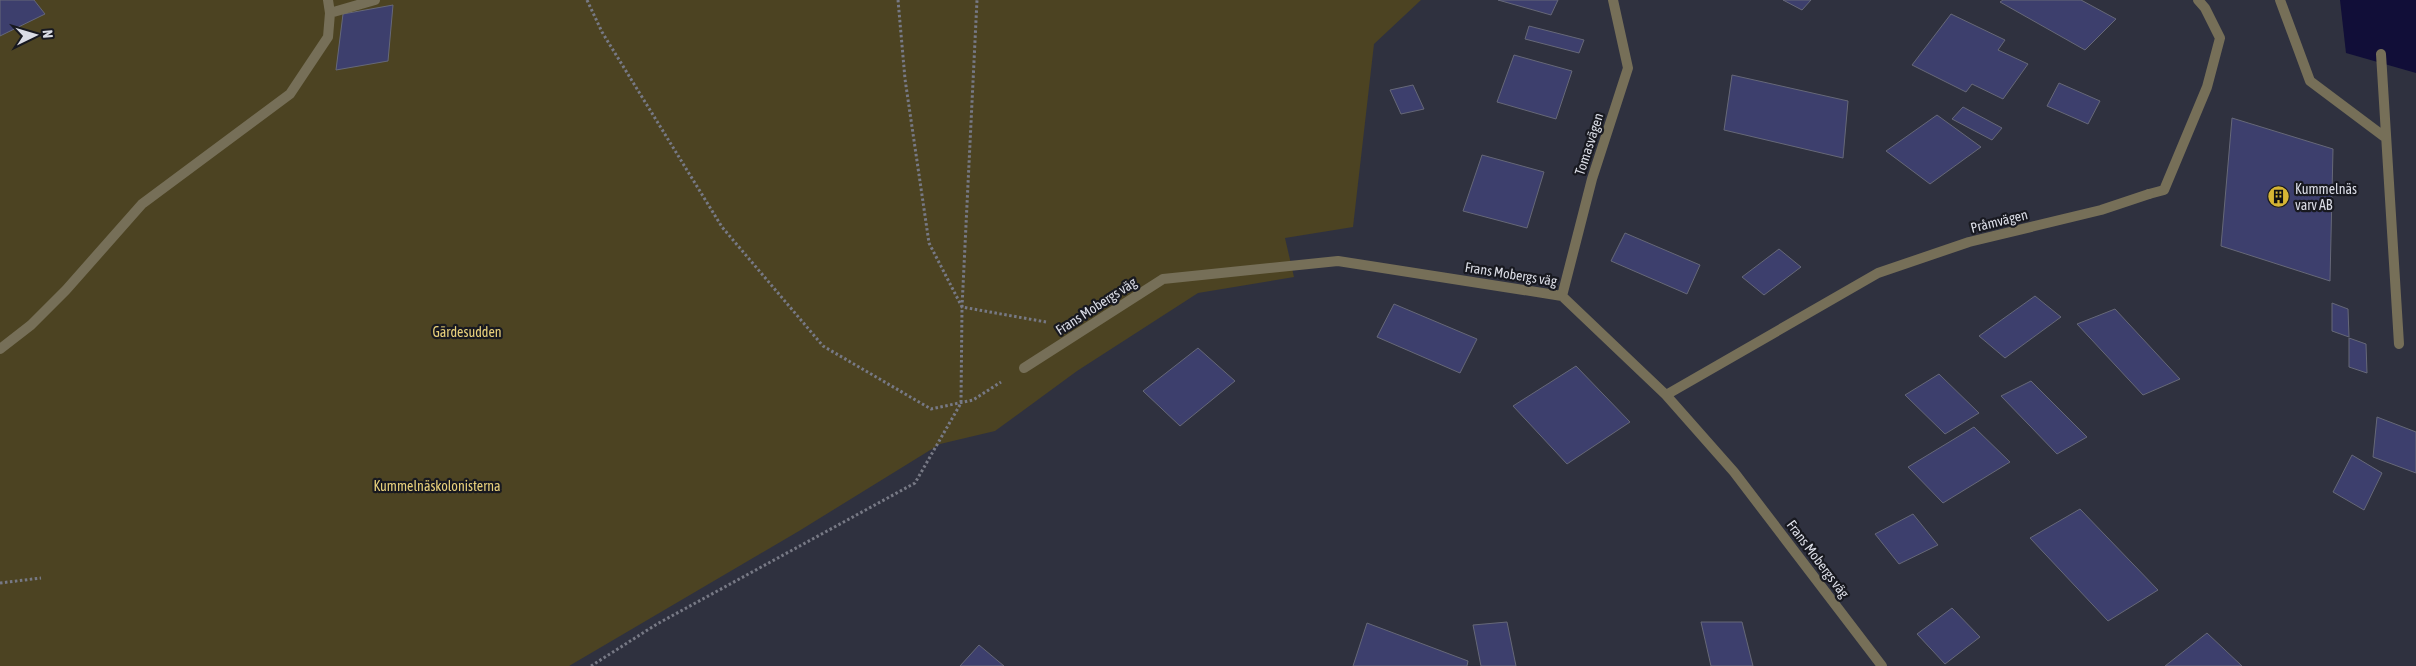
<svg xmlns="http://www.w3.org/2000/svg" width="2416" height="666" viewBox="0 0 2416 666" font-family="'Asap Condensed',sans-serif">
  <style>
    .green { fill: #4c4322 }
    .water { fill: #110e38 }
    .building { fill: #3d3f6d; stroke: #666878 }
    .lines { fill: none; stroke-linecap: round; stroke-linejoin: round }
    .path { stroke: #777985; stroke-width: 3; stroke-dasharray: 2.5 2.5; stroke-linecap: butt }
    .lane { stroke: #766f58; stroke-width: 10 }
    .street { stroke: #766f58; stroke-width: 10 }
    .labels { text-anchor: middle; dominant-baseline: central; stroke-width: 4.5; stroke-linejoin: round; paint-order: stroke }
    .street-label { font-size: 14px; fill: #dadce5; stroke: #181920 }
    .poi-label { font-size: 14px; fill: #dadce5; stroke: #181920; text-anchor: start }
    .park-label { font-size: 14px; fill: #e8d07b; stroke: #181920 }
  </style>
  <rect width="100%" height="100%" fill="#2f313f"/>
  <!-- green -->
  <path class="green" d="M34 0H1421L1374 44 1353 227 1285 238 1294 277 1198 293 1077 371 995 431 940 444 799 531 569 666H0V36L45 14Z"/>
  <!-- water -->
  <path class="water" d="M2340 0H2416V73L2346 53Z"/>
  <!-- building -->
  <path class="building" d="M0 0H34L45 14 0 36Z
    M1498 0H1558L1551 15Z
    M1783 0H1811L1802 10Z
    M2003 0H2081L2116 19 2085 50 2000 2Z
    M393 5 388 61 336 70 343 14Z
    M1951 14 2005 40 1998 50 2028 64 2003 99 1972 84 1966 92 1912 65Z
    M1529 26 1584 40 1579 53 1525 39Z
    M1514 55 1572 71 1556 119 1497 102Z
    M1732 75 1848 101 1843 158 1724 130Z
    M2059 83 2100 101 2088 124 2047 106Z
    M1413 85 1424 109 1401 114 1390 90Z
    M1963 107 2002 128 1992 140 1952 119Z
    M1937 115 1981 147 1930 184 1886 151Z
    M2232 118 2333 149 2330 281 2221 246Z
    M1482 155 1544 172 1527 228 1463 211Z
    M1625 233 1700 265 1687 294 1611 261Z
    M1779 249 1801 267 1764 295 1742 277Z
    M2035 296 2061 317 2005 358 1979 336Z
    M2332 303 2348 309 2349 337 2332 331Z
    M1394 304 1477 339 1460 373 1377 337Z
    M2115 309 2180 379 2143 395 2077 324Z
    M2349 338 2366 344 2367 373 2349 367Z
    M1198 348 1235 381 1180 426 1143 391Z
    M1576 366 1630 422 1567 464 1513 406Z
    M1939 374 1979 413 1945 434 1905 395Z
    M2031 381 2087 437 2057 454 2001 396Z
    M2377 417 2416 432V473L2373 457Z
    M1974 427 2010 462 1943 503 1908 467Z
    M2352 455 2382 473 2364 510 2333 492Z
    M2080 509 2158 590 2108 621 2030 538Z
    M1913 514 1938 545 1899 564 1875 534Z
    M1952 608 1980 637 1945 664 1917 634Z
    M1507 622 1516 666H1481L1473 625Z
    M1701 622H1742L1753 666H1711Z
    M1367 623 1468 661 1467 666H1353Z
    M2207 633 2242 666H2165Z
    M979 645 1004 666H960Z"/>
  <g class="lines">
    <!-- path -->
    <path class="path" d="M587 0 602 32 722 227 823 346 931 409 973 400 1001 382
      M898 0 905 79 929 243 962 307 1046 322
      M0 583 41 578
      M591 666 657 624 915 483 961 403 962 307 977 0"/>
    <!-- lane -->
    <path class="lane" d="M2280 0 2310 81 2386 138
      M330 13 375 0
      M2381 54 2399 344
      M2149 194 2164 190 2207 87 2220 38 2205 8 2198 0
      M0 349 31 325 66 290 142 204 290 94 328 37 330 13 328 0"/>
    <!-- street -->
    <path class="street" d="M1562 296 1592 179 1628 68 1613 0
      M1024 368 1163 279 1338 261 1562 296 1666 395 1734 472 1882 666
      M1666 395 1878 273 1969 242 2101 210 2149 194"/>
  </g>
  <!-- icons -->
  <defs>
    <symbol id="building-disc" viewBox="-11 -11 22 22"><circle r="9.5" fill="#d6b534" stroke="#181920"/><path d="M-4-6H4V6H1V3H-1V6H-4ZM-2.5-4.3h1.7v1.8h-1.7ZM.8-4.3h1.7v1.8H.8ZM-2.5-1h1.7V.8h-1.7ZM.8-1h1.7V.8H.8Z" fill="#111"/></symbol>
  </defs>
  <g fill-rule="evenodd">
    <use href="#building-disc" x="2266" y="184" width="25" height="25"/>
  </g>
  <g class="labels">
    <!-- street labels -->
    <g class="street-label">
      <text transform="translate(1589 144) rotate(-72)">Tomasvägen</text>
      <text transform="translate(1999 221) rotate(-14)">Pråmvägen</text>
      <text transform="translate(1511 274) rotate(9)">Frans Mobergs väg</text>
      <text transform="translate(1096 306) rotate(-33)">Frans Mobergs väg</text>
      <text transform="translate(1818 559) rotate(53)">Frans Mobergs väg</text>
    </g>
    <!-- poi labels -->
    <g class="poi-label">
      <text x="2295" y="189">Kummelnäs<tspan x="2295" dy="16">varv AB</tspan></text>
    </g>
    <!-- park labels -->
    <g class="park-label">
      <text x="467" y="332">Gärdesudden</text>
      <text x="437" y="486">Kummelnäskolonisterna</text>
    </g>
  </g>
  <!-- north arrow -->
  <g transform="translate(35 35) rotate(85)" stroke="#181920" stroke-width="4" paint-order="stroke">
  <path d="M0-4L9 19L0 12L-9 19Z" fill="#dadce5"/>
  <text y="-8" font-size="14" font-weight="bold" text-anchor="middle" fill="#dadce5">N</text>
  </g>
</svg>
